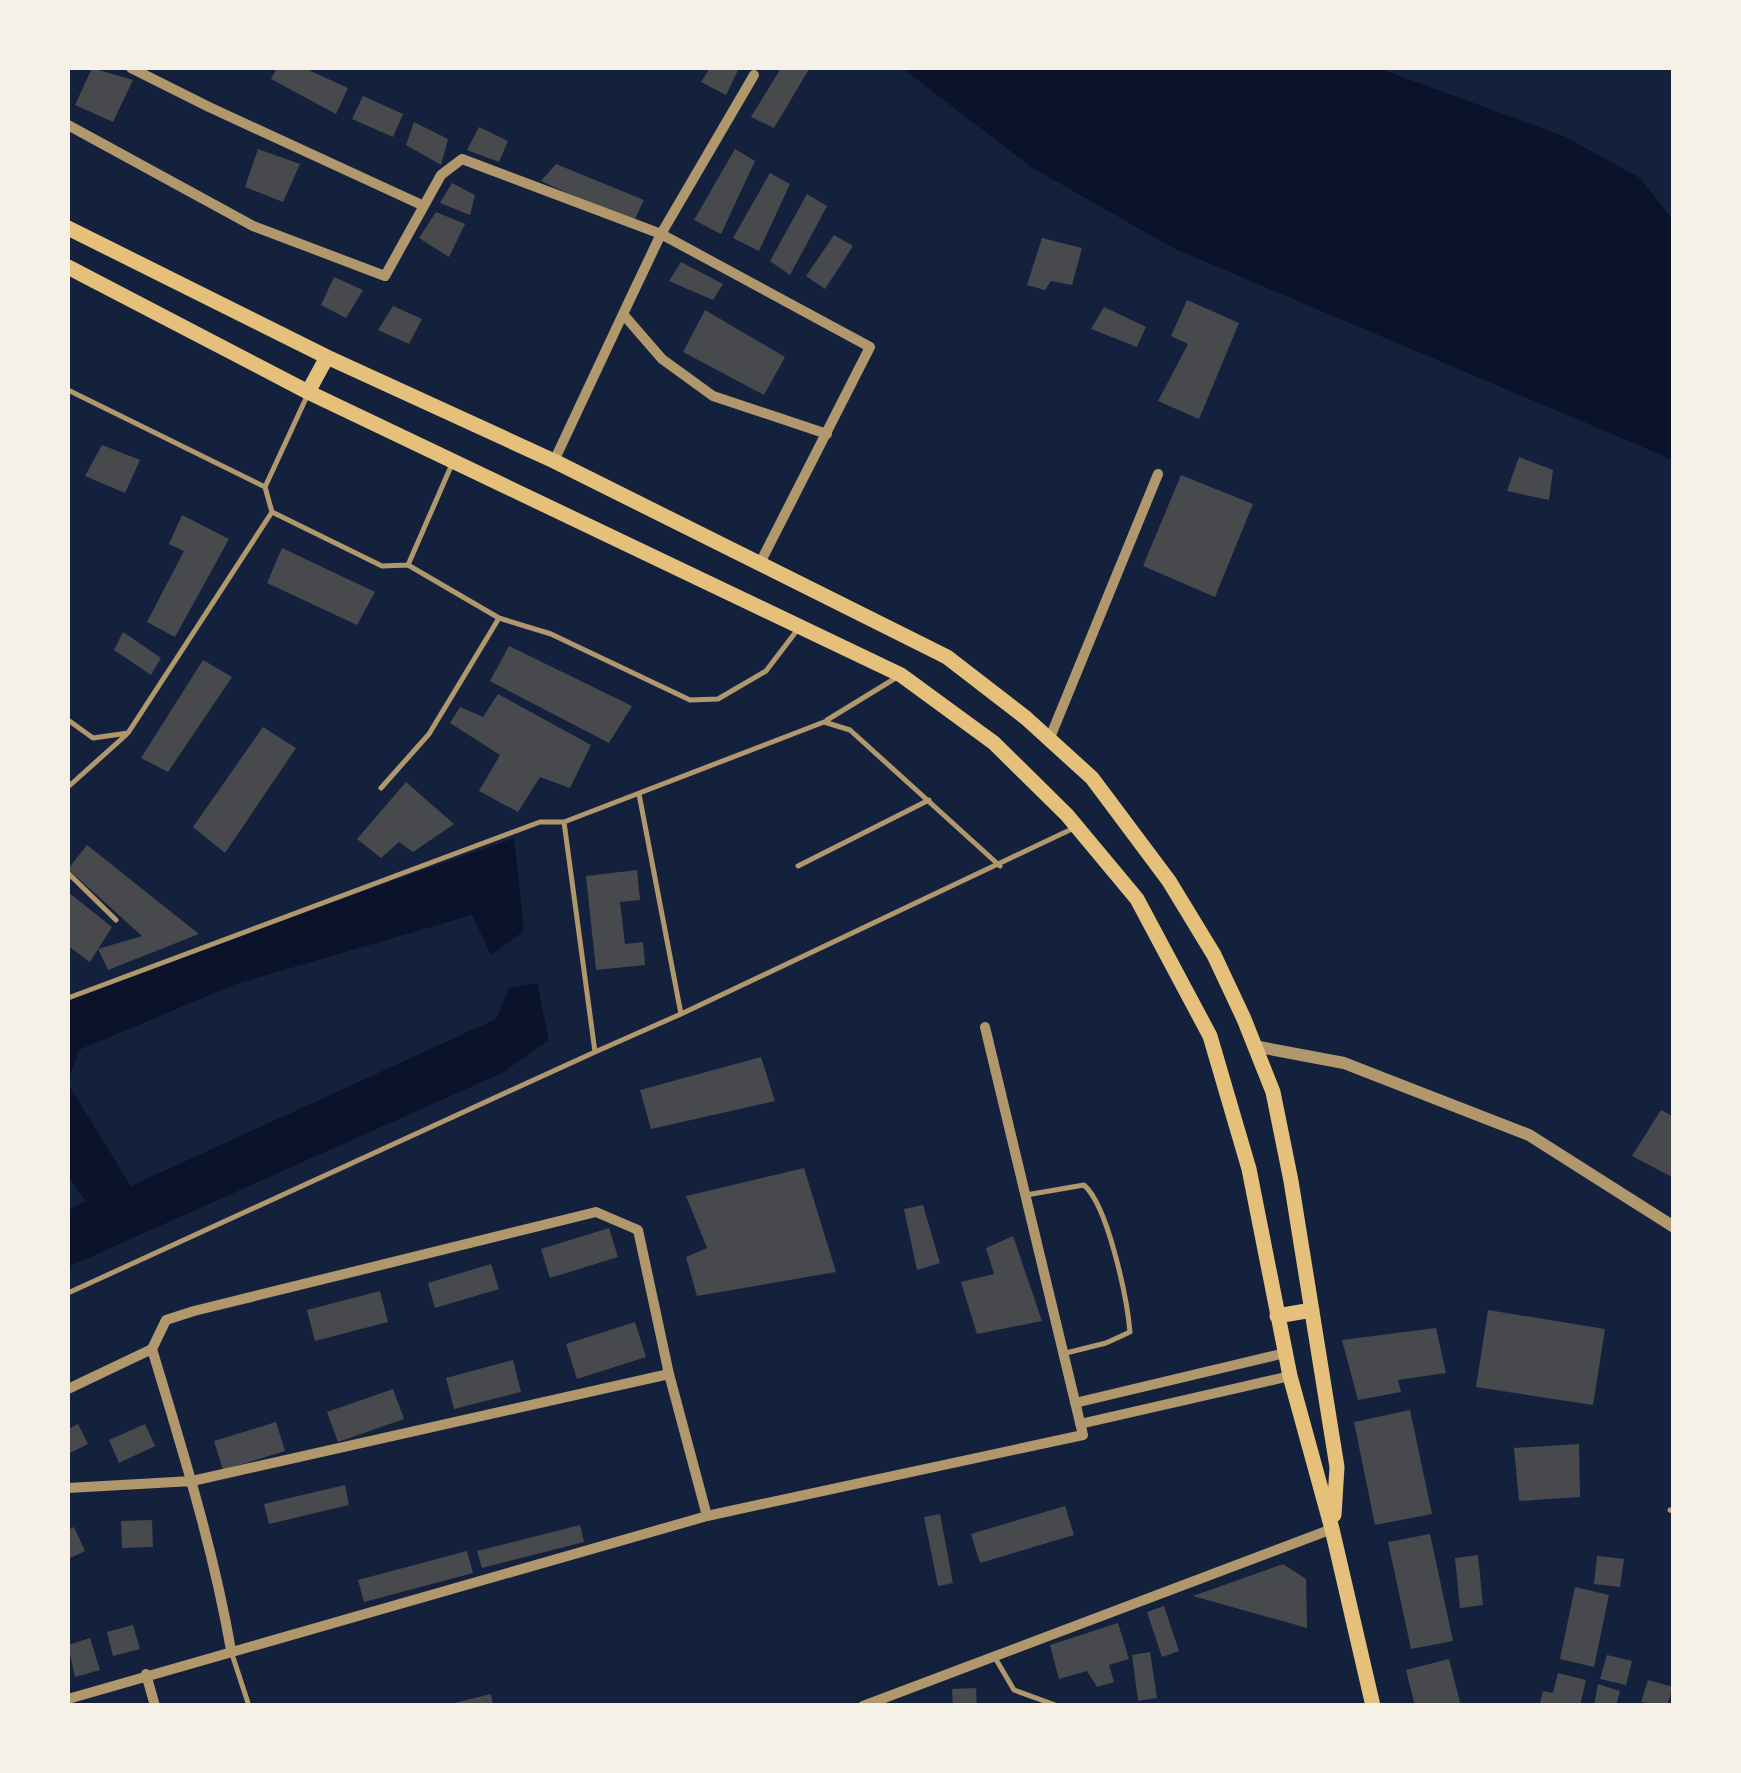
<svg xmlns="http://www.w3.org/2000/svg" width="1741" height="1773" viewBox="0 0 1741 1773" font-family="Rubik,sans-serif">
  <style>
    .water { fill: #0b132b }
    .building { fill: #48494c }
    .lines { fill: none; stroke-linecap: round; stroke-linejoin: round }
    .service { stroke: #b1986c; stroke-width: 5 }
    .minor { stroke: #b1986c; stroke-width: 10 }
    .tertiary { stroke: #b1986c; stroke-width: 12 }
    .primary { stroke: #e5c07b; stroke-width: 15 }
  </style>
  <rect width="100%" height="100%" fill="#14213d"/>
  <!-- water -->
  <path class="water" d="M902 68H1378L1566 137 1640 178 1673 220V460L1173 248 1031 167Z
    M514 838 524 931 491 955 472 915 236 984 79 1050 68 1082V996Z
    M537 983 549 1040 502 1073 68 1267V1211L86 1201 68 1176V1084L131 1186 496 1019 509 988Z"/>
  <!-- building -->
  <path class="building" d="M92 68 133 80 113 122 75 105Z
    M277 68H304L348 88 336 114 271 79Z
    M710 68H739L726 95 701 82Z
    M781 68 809 69 774 128 751 117Z
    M363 96 403 114 393 137 352 119Z
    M414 122 448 139 441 165 406 145Z
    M479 127 508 141 499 162 467 150Z
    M258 149 300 164 283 202 245 187Z
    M735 149 755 161 721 234 694 220Z
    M556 164 644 200 633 223 541 181Z
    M770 173 790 184 759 251 733 238Z
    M452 183 475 195 470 215 440 203Z
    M807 194 827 206 790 275 770 261Z
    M436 212 465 224 449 257 419 238Z
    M834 235 853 246 825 289 806 276Z
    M1042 238 1082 248 1072 285 1051 281 1045 290 1027 285Z
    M681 262 723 284 713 300 669 281Z
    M334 277 363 290 346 318 321 305Z
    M1187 300 1239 323 1199 419 1158 401 1188 344 1171 336Z
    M393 306 422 319 409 344 378 330Z
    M1104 307 1146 327 1137 347 1091 329Z
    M705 310 785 357 764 395 683 352Z
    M102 445 140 460 125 493 85 476Z
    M1519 457 1553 470 1549 500 1507 491Z
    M1181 475 1253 504 1215 597 1143 566Z
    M182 515 229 539 175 637 147 622 184 551 169 544Z
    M282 548 375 592 357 625 267 583Z
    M123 632 161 658 151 675 114 650Z
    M509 646 632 706 609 743 490 681Z
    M203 660 232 677 168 772 141 758Z
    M498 694 591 745 570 788 540 777 518 812 479 791 500 755 450 723 460 707 483 717Z
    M263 727 296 748 225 853 193 827Z
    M406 782 454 824 413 852 399 842 381 858 357 839Z
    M87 845 199 934 108 970 98 949 90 962 68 946V892L112 927 98 949 142 936 68 869Z
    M637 870 640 900 620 902 625 944 643 942 645 965 596 970 586 876Z
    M761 1057 775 1101 651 1129 640 1090Z
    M1661 1110 1674 1117V1178L1632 1156Z
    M804 1168 836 1272 697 1296 686 1257 707 1248 686 1196Z
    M923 1205 940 1263 917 1270 904 1209Z
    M609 1228 618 1257 550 1278 541 1249Z
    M1013 1236 1042 1321 977 1334 961 1282 994 1274 986 1248Z
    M491 1264 499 1289 435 1308 428 1283Z
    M380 1291 388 1322 315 1341 307 1310Z
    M1488 1310 1605 1329 1593 1405 1476 1387Z
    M635 1322 646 1357 577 1379 566 1344Z
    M1436 1328 1446 1373 1398 1380 1401 1392 1358 1400 1342 1340Z
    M513 1360 521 1392 454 1409 446 1378Z
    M393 1389 404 1419 338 1442 327 1412Z
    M1410 1410 1432 1514 1375 1525 1354 1422Z
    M276 1422 285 1451 223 1470 214 1441Z
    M78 1424 88 1444 68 1454V1429Z
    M145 1424 155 1446 119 1463 109 1440Z
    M1579 1444 1580 1497 1519 1501 1514 1448Z
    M345 1485 349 1505 269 1524 264 1504Z
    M1065 1506 1074 1535 980 1563 971 1534Z
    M940 1514 953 1583 938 1586 924 1517Z
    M152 1520 153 1547 122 1548 121 1521Z
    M580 1525 584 1542 482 1568 477 1551Z
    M74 1527 85 1551 68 1559V1530Z
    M1430 1534 1453 1641 1411 1649 1388 1542Z
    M467 1551 473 1573 364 1602 358 1580Z
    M1478 1555 1483 1605 1460 1608 1455 1558Z
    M1597 1556 1624 1559 1620 1587 1594 1584Z
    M1283 1564 1306 1579 1307 1628 1193 1596Z
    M1575 1587 1609 1595 1594 1667 1560 1659Z
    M1164 1606 1179 1651 1162 1657 1147 1612Z
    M1118 1623 1129 1659 1109 1665 1114 1682 1097 1687 1087 1671 1059 1679 1050 1645Z
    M133 1625 140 1649 113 1656 107 1632Z
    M90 1638 100 1670 75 1677 68 1645Z
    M1150 1652 1157 1698 1138 1701 1132 1655Z
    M1607 1655 1632 1661 1626 1685 1600 1679Z
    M1449 1659 1461 1706H1415L1406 1670Z
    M1558 1673 1586 1680 1580 1706H1539L1543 1691 1553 1693Z
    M1648 1680 1673 1687 1667 1706 1641 1702Z
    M1598 1684 1620 1691 1616 1706H1594Z
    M976 1688 977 1706H953L952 1689Z
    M491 1694 493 1706H450V1704Z"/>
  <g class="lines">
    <!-- service -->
    <path class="service" d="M68 390 265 487 272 512 382 566 408 565 452 464
      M265 487 308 394
      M408 565 499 618 551 634 690 700 718 699 766 671 798 629
      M68 720 93 738 128 733 272 512
      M827 720 899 676
      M68 787 126 735
      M381 788 429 734 499 618
      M639 794 681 1014 1074 828
      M798 866 929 800
      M68 873 116 920
      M68 998 540 822H564
      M681 1014 595 1052 564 822 824 722 850 730 1000 866
      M1026 1195 1084 1185C1108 1206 1127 1298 1130 1332L1106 1343 1066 1353
      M68 1293 595 1052
      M1670 1510 1674 1512
      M231 1651 249 1706
      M994 1656 1014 1690 1058 1706"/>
    <!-- minor -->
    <path class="minor" d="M131 68 209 107 424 206
      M754 75 661 234 623 314 662 359 713 396 827 434
      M68 125 253 226 385 276 441 175 462 159 661 234 870 347 760 563
      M554 461 623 314
      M1049 740 1158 474
      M68 1389 152 1349
      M1075 1403 1285 1353
      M1080 1424 1290 1376
      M68 1488 192 1481 669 1374
      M231 1650C213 1547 182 1449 152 1349L166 1320 194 1311 596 1212 638 1230 669 1374 707 1516
      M146 1674 155 1706
      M68 1699 707 1516 1083 1435 985 1027
      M863 1706 1332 1529"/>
    <!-- tertiary -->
    <path class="tertiary" d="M1254 1046 1344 1063 1529 1135 1674 1227"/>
    <!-- primary -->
    <path class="primary" d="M68 228 327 357 554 461 947 657 1026 718 1092 778 1169 881 1214 955 1244 1019 1273 1092 1291 1181 1337 1467 1334 1515
      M68 267 308 392 901 675 994 743 1067 815 1137 899 1210 1036 1249 1169 1290 1376 1332 1529 1373 1706
      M308 392 327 357
      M1277 1316 1312 1310"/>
  </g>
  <!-- border -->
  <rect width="1741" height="1773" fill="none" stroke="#f6f1e7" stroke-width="140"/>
</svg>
